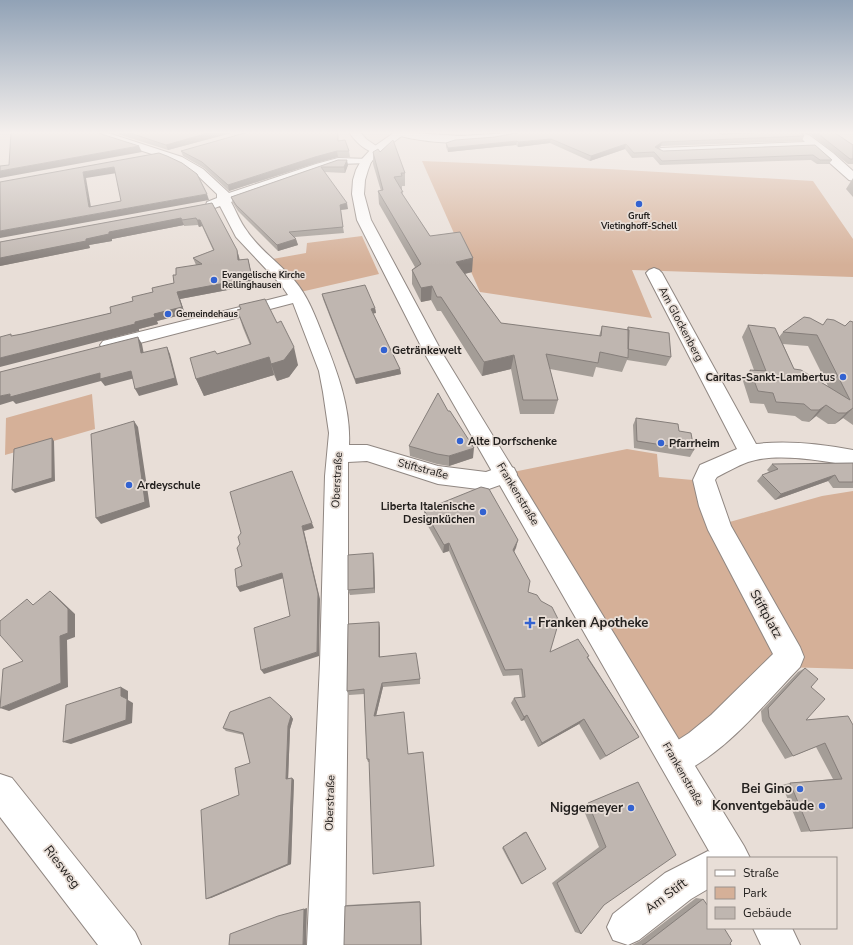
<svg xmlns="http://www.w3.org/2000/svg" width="853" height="945" viewBox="0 0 853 945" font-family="'Nunito Sans',sans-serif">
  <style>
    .green { fill: #d5b098 }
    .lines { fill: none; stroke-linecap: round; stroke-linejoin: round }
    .minor-casing { stroke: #908782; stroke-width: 2 }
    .major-casing { stroke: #908782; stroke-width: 2 }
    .minor { fill: #fff; fill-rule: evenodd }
    .major { fill: #fff; fill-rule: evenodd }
    .wall { fill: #a49d97; fill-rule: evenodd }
    .shaded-wall { fill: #867f7b }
    .building { fill: #bfb6b0; stroke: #867f7b; fill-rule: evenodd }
    .poi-dot { fill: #3262d1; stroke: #e8ded7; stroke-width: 1.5 }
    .labels { text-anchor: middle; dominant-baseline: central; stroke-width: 3.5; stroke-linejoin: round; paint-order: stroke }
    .far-poi-label { font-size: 9px; font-weight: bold; fill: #24211f; stroke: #e8ded7; text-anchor: start }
    .street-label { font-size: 11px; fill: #24211f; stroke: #e8ded7 }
    .poi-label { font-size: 11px; font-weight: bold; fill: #24211f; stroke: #e8ded7; text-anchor: start }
    .near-street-label { font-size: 13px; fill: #24211f; stroke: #e8ded7 }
    .near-poi-label { font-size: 13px; font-weight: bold; fill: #24211f; stroke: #e8ded7; text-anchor: end }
  </style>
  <rect width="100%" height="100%" fill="#e8ded7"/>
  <!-- green -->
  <path class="green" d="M422 161 608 169 813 181 853 239V277L632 270 652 318 480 292Z
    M362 236 379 274 296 293 267 260 306 253 307 243Z
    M92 394 95 429 5 455 6 418Z
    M627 449 657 454 659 477 704 481 789 657 675 758 508 473Z
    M853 491V669L782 667 719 525 822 496Z"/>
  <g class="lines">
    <defs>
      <path id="minor" d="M88 132H105L182 157 203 169 229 193 316 164 338 158 370 159 372 161 370 163 338 164 231 202C236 211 240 222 247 231 258 248 280 264 294 280 308 296 315 316 323 336 337 371 351 408 349 445H367L438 466 486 472 506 465 514 468 517 474 514 480 486 490 438 484 367 461 348 462V663L345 945H307L320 663 325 476 329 433 323 392 319 371 293 303 109 351 103 349 100 345 103 341 288 295 282 286 236 237 220 206 212 209 207 208 206 205 207 202 217 198V194L195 173 174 161 89 134Z
        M349 132H360L366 139 382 150 380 152C368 155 355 141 349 132Z
        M395 132 461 136 528 132 527 134C485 145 438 146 396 135Z
        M805 134 809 135 833 153 853 171V181L849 180 813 148 661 154 655 151 661 148 805 142 800 137Z
        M654 268 659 270 662 273 756 444C788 440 821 444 853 450V466C823 461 777 452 748 462 737 466 727 472 717 477L715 480 731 526 800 647 804 657 800 667C763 705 725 755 675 776L664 771 659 760 664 749 689 733 711 715 773 654 708 530 699 506 693 480 700 465 737 449 646 273 649 270Z
        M0 774 12 778 135 932 141 945H98L0 817Z
        M708 851 721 858H708V889L691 899 639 940 628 945 613 940 607 927 613 914 665 873Z"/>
      <path id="major" d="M395 132H407L380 152 371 162 368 170 365 180 364 194 371 220 444 356 744 846 750 858H713L426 356 357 220 352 194 353 180 356 170 362 159 372 148Z
        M753 928H792L800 945H761Z"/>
    </defs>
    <!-- minor casing -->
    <use href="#minor" class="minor-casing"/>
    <!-- major casing -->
    <use href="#major" class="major-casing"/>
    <!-- minor -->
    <use href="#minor" class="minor"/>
    <!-- major -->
    <use href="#major" class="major"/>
  </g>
  <!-- wall -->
  <path class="wall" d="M111 132H235L168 150Z
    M483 132H498L483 133Z
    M768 132H834L853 145V164H848L810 134 805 133 802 134 804 136 802 141 661 146 658 148 663 151 815 145 832 160 829 164H817L811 160 660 165 653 157 632 158 625 149 590 161 550 143 518 147 516 145 448 152 446 147V143L495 137 721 134Z
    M339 141 349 151 350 157H338L316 163 229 191 204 168 183 156 181 151Z
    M373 152H380L405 173V186H402V189H401L403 195 430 236 472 272 465 274 501 323 599 336 602 326 627 330 628 327 671 357 666 366 627 360 622 372 596 367 593 377 550 369 558 400 554 414H520L511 369 482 376 441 311H437L431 300 421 302 412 284V270L415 267 379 204 378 191H381L373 164Z
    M338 160 348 165 345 173 325 172 348 209 340 210 344 233 295 237 298 245 278 251 238 211 233 203 231 197Z
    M853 178V197L846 189Z
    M212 203 237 250 240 260 248 259 254 285 180 299 185 314 157 321 158 324 139 329V331L12 336 22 334 111 313 133 301 174 283 176 275 196 265 193 258 213 250 202 226 199 227 198 225 184 226V225L112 239V241L89 245 90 248 0 266V242Z
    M322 294 375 308 376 313H373L400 369 401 374 356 384 323 299Z
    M239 305 298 365 289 377 277 381 274 375 204 396 196 379 217 354 250 345 243 328 237 310 240 309Z
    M853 322V425L843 418 835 424H828L816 416 809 422 802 421 795 416 768 413 764 404 750 403 743 381 750 370H754L742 337 748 325 779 337 783 332 823 325 845 326ZM783 344 808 346 828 386 794 369Z
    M636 418 679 431 694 450 690 457 634 448 633 425Z
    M409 446 473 458 449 466 437 464 410 456Z
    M853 463V488H833L828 481 775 500 757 481 762 475 769 472 767 470 772 464Z
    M424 510 518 540 514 551 528 592 550 652 588 657 639 737 600 760 579 724 538 747 524 720 521 721 511 703 514 698 522 697 519 675 503 676 449 551 443 553 424 519Z
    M374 558 375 593 350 595 348 590Z
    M380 628V657L420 679V684L383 687 376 716 369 762H368L367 759 364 694 349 695 347 691Z
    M805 668 811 687 806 720 848 716 853 828 801 832 782 785 790 783 833 779 816 747 793 756 785 759 762 721 761 711 798 672Z
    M291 716 293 719 290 729 288 779 292 778 294 780 291 864 211 898 206 899 239 795 250 763 244 735 226 731 223 728Z
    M638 782 604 905 581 934 575 932 552 883 599 847 582 806Z
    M524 832H526L522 884H521L502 848Z
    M696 898 703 899 731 945H632L640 941Z
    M420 901 422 945 345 906 347 905Z"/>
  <!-- shaded-wall -->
  <path class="shaded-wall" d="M212 132H235L168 150 166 145Z
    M551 139 550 143 518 147V142Z
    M517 141 516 145 448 152V148Z
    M662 142 661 146 654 152 655 147Z
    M626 144 625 149 590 161 591 156Z
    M139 146 142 152 0 178V171Z
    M337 151 338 157 316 163 229 191 228 185 315 157Z
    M347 160 348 165 345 173 344 167Z
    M114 167 117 173 86 178 92 213 89 207 83 172Z
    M207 194 209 200 0 238V231Z
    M347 203 348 209 340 210V205Z
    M181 218 184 225 112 239V241L89 245 90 248 0 266V258L86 239 109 232Z
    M197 220H200L202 226 199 227Z
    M296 239 298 245 278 251 277 245Z
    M237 250 239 257 240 267 238 260Z
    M473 258 472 272 455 276 456 262Z
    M248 259 254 285 180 299 185 314 157 321 158 324 139 329V331L0 367V358L135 322 154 314 177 292Z
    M432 286 431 300 421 302V288Z
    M375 308 376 313 372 314 371 309Z
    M138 337 142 344 145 360 141 353Z
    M167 347 170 354 178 385 139 396 135 389Z
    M294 347 298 365 289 377 277 381 271 364Z
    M514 355 511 369 482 376 484 362Z
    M269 357 274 375 204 396 196 379Z
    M400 369 401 374 356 384 355 379Z
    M131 371 135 378 105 386 101 381 16 404 13 401 0 405V396L10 394 100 373Z
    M826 405 816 416 809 422 819 410Z
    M853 408 843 418 835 424 846 413Z
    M134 421 138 427 150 507 101 524 96 518Z
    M52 438 54 441 55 481 15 493 12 490Z
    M474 448 473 458 449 466V456Z
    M835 475 828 481 775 500 781 494Z
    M312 523 314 528 304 531 320 599 319 656 264 674 261 670 317 652 302 526Z
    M518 540 516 548 511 558 513 550Z
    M449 543V551L443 553 444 545Z
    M373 553 374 558 375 593 374 588Z
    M282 573 284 578 240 592 237 587Z
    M50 591 56 596 75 614V637L67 640 68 687 9 711 0 708 61 683Z
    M379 622 380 628V662L379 657Z
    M382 683 383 687 375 720 374 716Z
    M121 687 128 691V700L133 703 132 723 71 744 63 742 121 696Z
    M527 715 524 720 521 721 524 717Z
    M291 716 293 719 290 729 288 781 286 779 288 726Z
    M584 719 579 724 538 747 542 743Z
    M292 778 294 780 291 864 211 898 206 899Z
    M307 908 306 945H303L304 909Z"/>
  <!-- building -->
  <path class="building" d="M11 132H95L139 146 0 171V166L9 165Z
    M127 132H212L166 145Z
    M248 132H338V141L345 140 349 151H337L315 157 228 185 202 162 181 151Z
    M521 132H717L721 134 768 132H801L804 136 662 142 655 147 663 151 815 145 832 160H820L813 155 662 161 654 152 634 153 626 144 591 156 551 139 518 142 517 141 448 148 446 143 455 140 495 137Z
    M816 132H834L841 137 853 145V159H850Z
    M393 140 405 173H401L402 176 394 177 403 192H401L430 236 460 232 473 258 456 262 501 323 601 336 602 326 629 330 628 358 600 352 598 363 546 354 558 400H523L514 355 484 362 441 297H437L432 286 421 288 412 270 421 264 378 191 383 190 373 152 378 149 380 152Z
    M159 153 167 156 182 163 197 174 207 194 0 231V182ZM114 167 121 201 89 207 83 172Z
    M338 160H347L344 167H321L347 203 340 205 343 227 289 232 296 239 277 245 236 205 231 197Z
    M212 203 237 250 238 260 248 259 252 278 177 292 182 307 154 314 155 317 135 322V324L0 358V337L11 334V336L22 334 111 313 110 307 133 301 132 297 153 292 152 288 174 283 173 275H176V268L202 264 193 258 214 250 200 220H197L196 218 182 220 181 218 109 232V234L86 239V241L0 258V242Z
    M365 285 375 308 371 309 400 369 355 379 322 294Z
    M265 299 277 323 281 321 294 347 284 360 271 364 269 357 196 379 190 358 215 351 217 354 251 344 237 310 241 309 239 305Z
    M804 317 810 318 823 325 827 319 834 320 845 326 850 321 853 322V408L846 413H838L826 405 819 410H811L804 404 776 402 773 393 758 391 750 370 766 371 748 325 775 328 794 369 801 370 850 400 817 335 783 332Z
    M628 327 669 333 671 357 628 349Z
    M138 337 141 353 167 347 175 378 135 389 131 371 100 379V373L10 397V394L0 396V372Z
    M438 393 448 411H450L474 448 449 456 437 454 409 446Z
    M636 418 678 424 679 431 691 433 694 450 637 441Z
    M134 421 145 502 96 518 91 434Z
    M52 438V478L12 490 14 449Z
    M853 463V482H839L835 475 781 494 762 475 778 469 772 464Z
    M292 471 312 523 302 526 318 594 317 652 261 670 254 628 290 616 282 573 237 587 235 569 242 566 237 548 240 544 238 537 241 533 230 492Z
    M481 487 489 489 518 540 513 550 530 581 528 592 537 595 541 601 552 607 559 621 550 652 578 639 589 656 587 657 639 737 606 756 584 719 542 743 527 715 524 717 514 698 525 697 522 669 505 670 449 543 444 545 424 510Z
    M373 553 374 588 348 590V555Z
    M50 591 68 609V633L60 636 61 683 0 708 3 669 23 661 0 635V621L27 599 33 605Z
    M379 622V657L416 653 420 679 382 683 374 716 404 712 408 754 423 752 434 866 373 874 369 759H367L364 689 347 691 348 624Z
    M805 668 818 679 811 687 825 699 806 720 848 716 853 725V828L810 831 790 783 842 779 825 743 793 756 769 717 768 708Z
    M121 687V696L127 699 126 720 63 742 66 705Z
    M270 697 291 716 288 726 286 779 292 778 288 864 206 899 201 810 239 795 235 768 250 763 243 733 223 728 230 712Z
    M638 782 676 855 604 905 581 934 557 883 606 847 588 803Z
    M526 832 546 869 522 884 503 847Z
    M703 899 708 906V928H724L732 941 730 943 731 945H642L646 943Z
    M420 902 421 945H344L345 906Z
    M304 909 303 945H229L230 934 278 916Z"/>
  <!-- sky -->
  <linearGradient id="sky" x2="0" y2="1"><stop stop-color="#91a2b6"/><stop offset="0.5" stop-color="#f5f0ed"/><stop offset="1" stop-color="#f5f0ed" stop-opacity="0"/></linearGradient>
  <rect width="853" height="265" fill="url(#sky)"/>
  <!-- markers -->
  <g class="poi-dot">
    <circle cx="639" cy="204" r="4"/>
    <circle cx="214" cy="280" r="4"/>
    <circle cx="168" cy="314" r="4"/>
    <circle cx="384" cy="350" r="4"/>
    <circle cx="843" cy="377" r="4"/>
    <circle cx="460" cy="441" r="4"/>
    <circle cx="661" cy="443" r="4"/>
    <circle cx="129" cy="485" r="4"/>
    <circle cx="483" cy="512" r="4"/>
    <path d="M528 617h4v4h4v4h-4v4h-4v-4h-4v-4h4z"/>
    <circle cx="800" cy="789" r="4"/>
    <circle cx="822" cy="806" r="4"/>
    <circle cx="631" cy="808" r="4"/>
  </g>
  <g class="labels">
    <!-- far-poi labels -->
    <g class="far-poi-label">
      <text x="639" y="216" text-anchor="middle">Gruft<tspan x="639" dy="10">Vietinghoff-Schell</tspan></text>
      <text x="222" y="275">Evangelische Kirche<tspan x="222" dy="10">Rellinghausen</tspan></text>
      <text x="176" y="314">Gemeindehaus</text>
    </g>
    <!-- street labels -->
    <g class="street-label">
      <text transform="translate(681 324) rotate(62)">Am Glockenberg</text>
      <text transform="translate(423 469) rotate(15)">Stiftstraße</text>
      <text transform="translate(337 480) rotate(-87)">Oberstraße</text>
      <text transform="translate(518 494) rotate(59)">Frankenstraße</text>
      <text transform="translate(683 774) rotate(60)">Frankenstraße</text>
      <text transform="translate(330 803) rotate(-88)">Oberstraße</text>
    </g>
    <!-- poi labels -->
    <g class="poi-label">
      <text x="392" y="350">Getränkewelt</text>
      <text x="835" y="377" text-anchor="end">Caritas-Sankt-Lambertus</text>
      <text x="468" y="441">Alte Dorfschenke</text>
      <text x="669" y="443">Pfarrheim</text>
      <text x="137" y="485">Ardeyschule</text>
      <text x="475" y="506" text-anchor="end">Liberta Italenische<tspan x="475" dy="13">Designküchen</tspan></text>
    </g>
    <!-- near-street labels -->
    <g class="near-street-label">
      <text transform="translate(766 614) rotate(61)">Stiftplatz</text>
      <text transform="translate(62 867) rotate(52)">Riesweg</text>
      <text transform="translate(666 896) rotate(-37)">Am Stift</text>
    </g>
    <!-- near-poi labels -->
    <g class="near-poi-label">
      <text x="538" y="623" text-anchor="start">Franken Apotheke</text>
      <text x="792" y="789">Bei Gino</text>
      <text x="814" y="806">Konventgebäude</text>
      <text x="623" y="808">Niggemeyer</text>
    </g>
  </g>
  <!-- legend -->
  <rect x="707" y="857" width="130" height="72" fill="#e8ded7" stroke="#9a928d"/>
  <rect x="715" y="870" width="20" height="6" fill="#ffffff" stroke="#9a928d"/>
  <text x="743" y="877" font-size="12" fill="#24211f">Straße</text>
  <rect x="715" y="887" width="20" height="12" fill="#d5b098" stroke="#9a928d"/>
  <text x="743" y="897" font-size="12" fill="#24211f">Park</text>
  <rect x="715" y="907" width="20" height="12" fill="#bfb6b0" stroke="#9a928d"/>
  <text x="743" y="917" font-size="12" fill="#24211f">Gebäude</text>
</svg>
